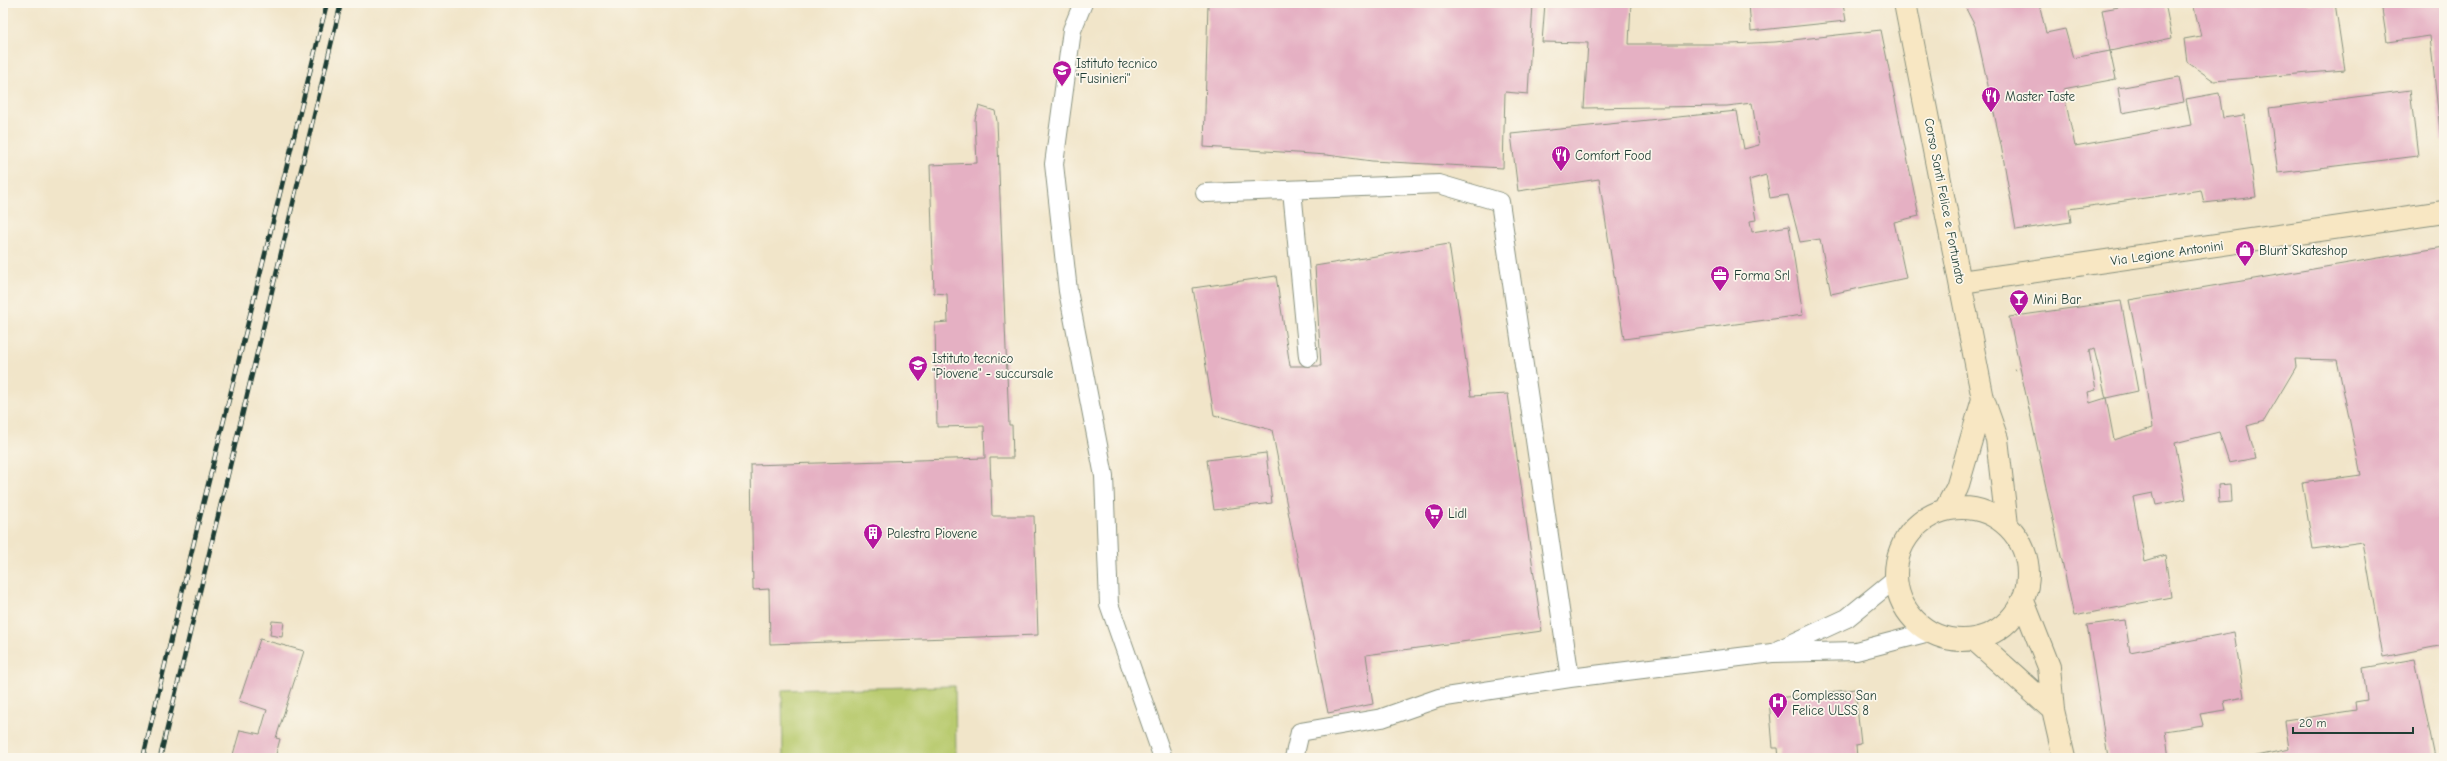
<svg xmlns="http://www.w3.org/2000/svg" width="2447" height="761" viewBox="0 0 2447 761" font-family="'Comic Neue',sans-serif">
  <style>
    .green { fill: #b9cb6f; stroke: #6c8452 }
    .building { fill: #e5b0c3 }
    .lines { fill: none; stroke-linecap: round; stroke-linejoin: round }
    .lane-casing { stroke: #88917e; stroke-width: 20 }
    .secondary-casing { stroke: #88917e; stroke-width: 24 }
    .path { stroke: #88917e; stroke-width: 2.5; stroke-dasharray: 1 3; stroke-linecap: butt }
    .lane { stroke: #fff; stroke-width: 18 }
    .secondary { stroke: #f8e7c3; stroke-width: 22 }
    .rail-casing { stroke: #1f3d34; stroke-width: 4.5 }
    .rail { stroke: #fbf7ec; stroke-width: 3; stroke-dasharray: 9; stroke-linecap: butt }
    .labels { text-anchor: middle; dominant-baseline: central; stroke-width: 3.5; stroke-linejoin: round; paint-order: stroke }
    .poi-label { font-size: 13px; fill: #1f3d34; stroke: #fbf7ec; text-anchor: start }
    .street-label { font-size: 13px; fill: #1f3d34; stroke: #fbf7ec }
  </style>
  <rect width="100%" height="100%" fill="#fbf7ec"/>
  <filter id="ink" filterUnits="userSpaceOnUse"><feTurbulence type="fractalNoise" baseFrequency=".025" numOctaves="2"/><feDisplacementMap in="SourceGraphic" scale="8" xChannelSelector="R" yChannelSelector="G"/><feConvolveMatrix kernelMatrix="1 2 1 2 8 2 1 2 1" color-interpolation-filters="sRGB"/></filter>
  <filter id="wash" filterUnits="userSpaceOnUse"><feTurbulence type="fractalNoise" baseFrequency=".012" numOctaves="4" result="noise"/><feDisplacementMap in="SourceGraphic" scale="16" xChannelSelector="R" yChannelSelector="G"/><feGaussianBlur stdDeviation="0.9" result="paint"/><feColorMatrix in="noise" values="0 0 0 0 0 0 0 0 0 0 0 0 0 0 0 0 0 1.4 0 .05"/><feComposite in="paint" operator="in"/></filter>
  <g filter="url(#wash)">
    <rect width="100%" height="100%" fill="#f1e5c9"/>
    <!-- green -->
    <path class="green" d="M955 686 956 758H783L782 690Z"/>
    <g id="blocks">
      <!-- building -->
      <path class="building" d="M1208 3H1533L1528 94 1505 92 1503 168 1372 161 1327 155 1204 147Z
        M1545 3H1631L1629 44H1731L1775 42 1881 30 1919 216 1894 222 1906 278 1831 294 1820 239 1800 242 1788 195 1770 198 1766 175 1749 180 1756 220 1750 221 1752 232 1789 226 1803 315 1624 339 1599 179 1518 191 1511 134 1737 111 1744 149 1759 145 1752 103 1727 106 1584 108 1588 43 1542 42Z
        M1749 3H1843L1846 21 1751 31Z
        M1963 3H2039L2046 33 2065 29 2073 58 2110 51 2102 10 2141 3H2165L2172 38 2110 51 2116 79 2063 89 2075 146 2191 125 2186 99 2219 93 2223 118 2244 115 2256 197 2204 203 2201 190 2069 209 2071 222 2016 230 2001 145 1975 26Z
        M2193 3H2335L2345 70 2214 81 2187 62 2184 39 2201 36Z
        M2381 3H2444V140H2441L2430 36 2387 42Z
        M2179 77 2184 102 2122 113 2118 88Z
        M2410 90 2418 156 2278 173 2269 108Z
        M979 106 995 111 997 121 1009 425H1012L1013 458H990L992 516H1034L1038 635 770 644 769 589 753 590 751 465 985 458 984 426 937 427 935 323 948 322 947 294 934 293 930 165 977 163 975 119Z
        M1449 244 1471 396 1508 394 1542 631 1366 655 1373 704 1328 713 1272 430 1214 415 1193 288 1276 276 1290 366H1321L1315 266Z
        M2444 247V645L2383 657 2363 542 2313 549 2302 483 2361 475 2337 360 2295 359 2296 367 2264 421 2247 426 2256 458 2229 463 2219 432 2175 443 2186 499 2156 505 2153 493 2133 497 2145 561 2165 555 2171 597 2074 616 2009 317 2121 301 2138 391 2106 398 2094 349 2089 351 2096 390 2088 392 2090 403 2106 398 2114 440 2152 428 2143 366 2129 300Z
        M1266 453 1272 503 1214 510 1207 460Z
        M2231 484 2232 502 2219 503 2218 485Z
        M2125 620 2130 652 2234 632 2244 697 2224 701 2226 710 2200 714 2203 725 2165 731 2169 758H2108L2087 625Z
        M272 621 284 622 282 637 270 635Z
        M260 639 304 651 276 738 280 739 275 758H232L240 730 260 734 267 710 239 701Z
        M2415 659 2435 758H2248L2289 749 2285 721 2356 710 2355 702 2367 700 2363 668Z
        M1855 689 1861 744 1856 745 1857 758H1779L1778 748H1773L1769 699Z"/>
    </g>
  </g>
  <g filter="url(#ink)">
    <use href="#blocks" fill-opacity="0" stroke="#88917e" stroke-width="1"/>
    <g class="lines">
      <defs>
        <path id="lane" d="M1083 3 1072 30 1054 164 1068 291 1104 476 1109 604 1163 758
          M1292 190 1308 357
          M1205 193 1439 184 1500 202 1570 678
          M1778 650 1847 618 1895 579
          M1294 758 1300 732 1382 718 1439 698 1570 678 1772 653 1856 651 1929 632"/>
        <path id="secondary" d="M1905 3 1983 399 1997 439 2007 525
          M1961 282 2444 212
          M1896 574a66 66 0 1 1 132 0a66 66 0 1 1-132 0Z
          M1945 510 1957 488 1983 399
          M2023 601 2049 667 2053 710 2064 758
          M1975 640 2053 710"/>
      </defs>
      <!-- lane casing -->
      <use href="#lane" class="lane-casing"/>
      <!-- secondary casing -->
      <use href="#secondary" class="secondary-casing"/>
      <!-- path -->
      <path class="path" d="M2015 307 2016 316
        M2015 370 2019 369"/>
      <!-- lane -->
      <use href="#lane" class="lane"/>
      <!-- secondary -->
      <use href="#secondary" class="secondary"/>
      <defs>
        <path id="rail" d="M143 758 198 525 327 3
          M160 758 341 3"/>
      </defs>
      <!-- rail casing -->
      <use href="#rail" class="rail-casing"/>
      <!-- rail -->
      <use href="#rail" class="rail"/>
    </g>
  </g>
  <!-- icons -->
  <defs>
    <symbol id="school-pin" viewBox="-11 -11 22 30"><path d="M0 17L-7.5 6A9.5 9.5 0 1 1 7.5 6Z" fill="#b5179e" stroke="#fbf7ec"/><path d="M0-5L7-2L0 1L-7-2ZM-4 1L0 2.5L4 1V4Q0 6-4 4Z" fill="#fff"/></symbol>
    <symbol id="restaurant-pin" viewBox="-11 -11 22 30"><path d="M0 17L-7.5 6A9.5 9.5 0 1 1 7.5 6Z" fill="#b5179e" stroke="#fbf7ec"/><path d="M-5-6h1v4h1v-4h1v4h1v-4h1v5L-1.5 .5V6h-2V.5L-5-1ZM5-6V6H3V1.5H1.5Q1.5-4 5-6Z" fill="#fff"/></symbol>
    <symbol id="shop-pin" viewBox="-11 -11 22 30"><path d="M0 17L-7.5 6A9.5 9.5 0 1 1 7.5 6Z" fill="#b5179e" stroke="#fbf7ec"/><path d="M-5-2.5h2.3a2.7 3.5 0 0 1 5.4 0H5L5.5 6h-11ZM-1.5-2.5h3a1.5 2.3 0 0 0-3 0Z" fill="#fff"/></symbol>
    <symbol id="office-pin" viewBox="-11 -11 22 30"><path d="M0 17L-7.5 6A9.5 9.5 0 1 1 7.5 6Z" fill="#b5179e" stroke="#fbf7ec"/><path d="M-6-3h4V-5.5h4V-3h4V5H-6ZM-1-4.5V-3h2v-1.5ZM-6 0V1H6V0Z" fill="#fff"/></symbol>
    <symbol id="bar-pin" viewBox="-11 -11 22 30"><path d="M0 17L-7.5 6A9.5 9.5 0 1 1 7.5 6Z" fill="#b5179e" stroke="#fbf7ec"/><path d="M-6-5H6L.8 .8V4.5H3.5V6h-7V4.5H-.8V.8Z" fill="#fff"/></symbol>
    <symbol id="supermarket-pin" viewBox="-11 -11 22 30"><path d="M0 17L-7.5 6A9.5 9.5 0 1 1 7.5 6Z" fill="#b5179e" stroke="#fbf7ec"/><path d="M-6-5.5h2.5l.6 2H6L4.5 2H-2.5L-4.4-4H-6ZM-1.5 3.2a1.3 1.3 0 1 0 .1 0ZM3 3.2a1.3 1.3 0 1 0 .1 0Z" fill="#fff"/></symbol>
    <symbol id="building-pin" viewBox="-11 -11 22 30"><path d="M0 17L-7.5 6A9.5 9.5 0 1 1 7.5 6Z" fill="#b5179e" stroke="#fbf7ec"/><path d="M-4-6H4V6H1V3H-1V6H-4ZM-2.5-4.3h1.7v1.8h-1.7ZM.8-4.3h1.7v1.8H.8ZM-2.5-1h1.7V.8h-1.7ZM.8-1h1.7V.8H.8Z" fill="#fff"/></symbol>
    <symbol id="hospital-pin" viewBox="-11 -11 22 30"><path d="M0 17L-7.5 6A9.5 9.5 0 1 1 7.5 6Z" fill="#b5179e" stroke="#fbf7ec"/><path d="M-5-5h3v3.5h4V-5h3V5h-3V1.5h-4V5h-3Z" fill="#fff"/></symbol>
  </defs>
  <g fill-rule="evenodd">
    <use href="#school-pin" x="1051" y="59" width="22" height="30"/>
    <use href="#restaurant-pin" x="1980" y="85" width="22" height="30"/>
    <use href="#restaurant-pin" x="1550" y="144" width="22" height="30"/>
    <use href="#shop-pin" x="2234" y="239" width="22" height="30"/>
    <use href="#office-pin" x="1709" y="264" width="22" height="30"/>
    <use href="#bar-pin" x="2008" y="288" width="22" height="30"/>
    <use href="#school-pin" x="907" y="354" width="22" height="30"/>
    <use href="#supermarket-pin" x="1423" y="502" width="22" height="30"/>
    <use href="#building-pin" x="862" y="522" width="22" height="30"/>
    <use href="#hospital-pin" x="1767" y="691" width="22" height="30"/>
  </g>
  <g class="labels">
    <!-- poi labels -->
    <g class="poi-label">
      <text x="1076" y="63">Istituto tecnico<tspan x="1076" dy="15">"Fusinieri"</tspan></text>
      <text x="2005" y="96">Master Taste</text>
      <text x="1575" y="155">Comfort Food</text>
      <text x="2259" y="250">Blunt Skateshop</text>
      <text x="1734" y="275">Forma Srl</text>
      <text x="2033" y="299">Mini Bar</text>
      <text x="932" y="358">Istituto tecnico<tspan x="932" dy="15">"Piovene" - succursale</tspan></text>
      <text x="1448" y="513">Lidl</text>
      <text x="887" y="533">Palestra Piovene</text>
      <text x="1792" y="695">Complesso San<tspan x="1792" dy="15">Felice ULSS 8</tspan></text>
    </g>
    <!-- street labels -->
    <g class="street-label">
      <text transform="translate(1945 201) rotate(79)">Corso Santi Felice e Fortunato</text>
      <text transform="translate(2167 253) rotate(-8)">Via Legione Antonini</text>
    </g>
  </g>
  <!-- margin -->
  <rect width="2447" height="761" fill="none" stroke="#fbf7ec" stroke-width="16"/>
  <!-- scale -->
  <path d="M2293 727v6h120v-6" fill="none" stroke="#1f3d34" stroke-width="2"/>
  <text x="2299" y="727" font-size="12" fill="#1f3d34" stroke="#fbf7ec" stroke-width="3" paint-order="stroke">20 m</text>
</svg>
